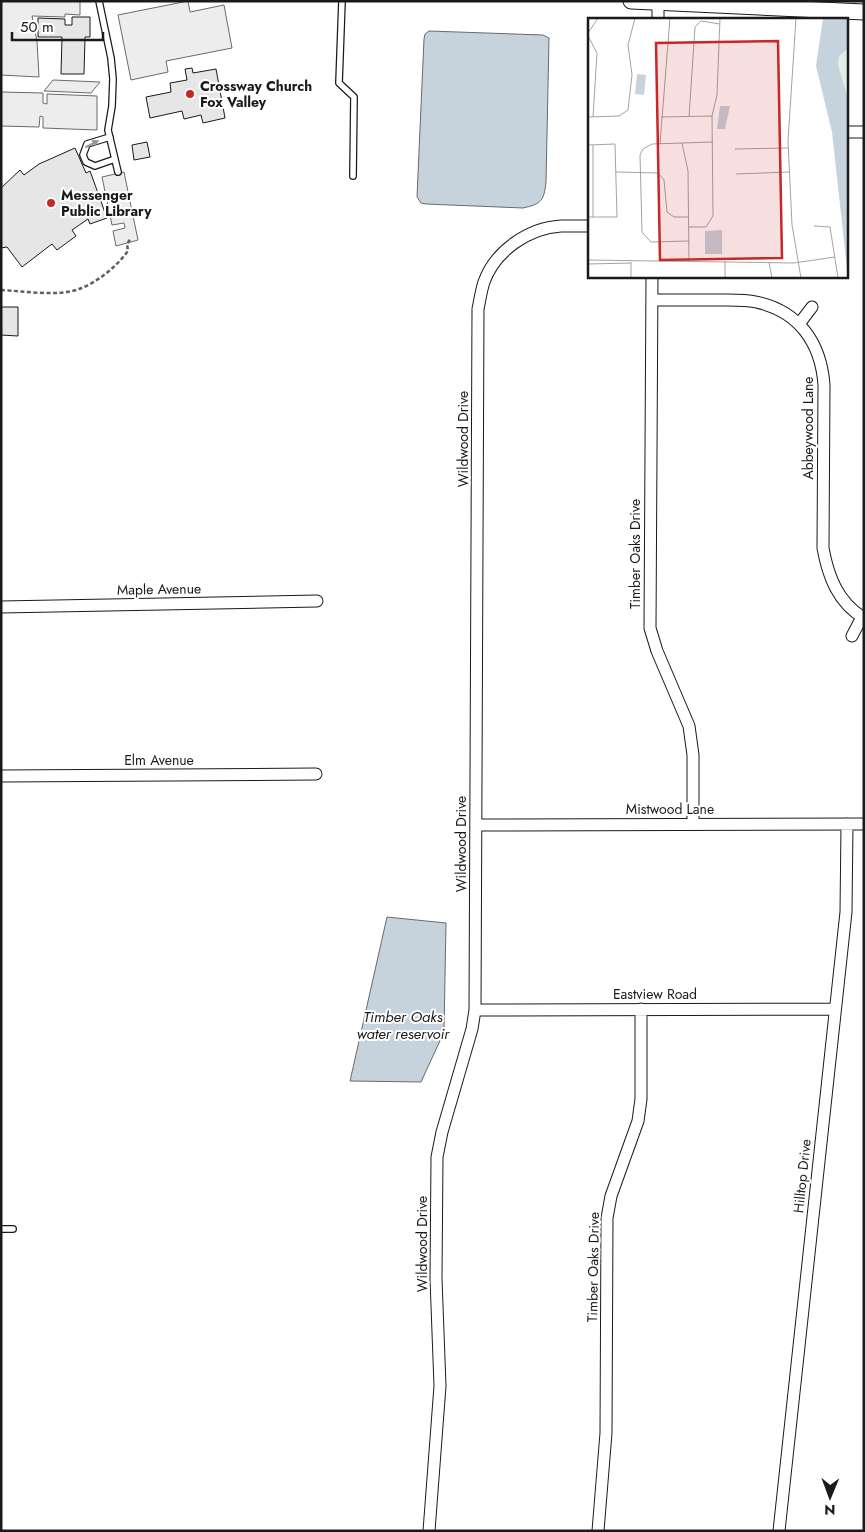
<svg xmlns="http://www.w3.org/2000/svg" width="865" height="1532" viewBox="0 0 865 1532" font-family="Jost,sans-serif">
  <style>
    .parking { fill: #ededed; stroke: #6a6a6a }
    .water { fill: #c6d2dc; stroke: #6a6a6a }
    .building { fill: #e6e6e6; stroke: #1a1a1a }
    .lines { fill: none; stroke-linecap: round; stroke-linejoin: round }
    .lane-casing { stroke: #1a1a1a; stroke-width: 8 }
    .street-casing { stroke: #1a1a1a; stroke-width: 13 }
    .secondary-casing { stroke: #1a1a1a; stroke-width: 17 }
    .path { stroke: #5f5f5f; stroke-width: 2.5; stroke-dasharray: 4 2.5; stroke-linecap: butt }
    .lane { stroke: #fff; stroke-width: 5.5 }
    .street { stroke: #fff; stroke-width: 11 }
    .secondary { stroke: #fff; stroke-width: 15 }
    .oneway { fill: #989898 }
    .poi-dot { fill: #c62828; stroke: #fff; stroke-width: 2 }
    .labels { text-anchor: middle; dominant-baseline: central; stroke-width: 4; stroke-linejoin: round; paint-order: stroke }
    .poi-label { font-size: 14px; font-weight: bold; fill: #1a1a1a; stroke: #fff; text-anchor: start }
    .street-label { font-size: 14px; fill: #1a1a1a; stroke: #fff }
    .water-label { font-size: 15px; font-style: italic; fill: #1a1a1a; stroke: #fff }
    .inset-road { fill: none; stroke: #a3a3a3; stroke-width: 1 }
    .view { fill: #c62828; fill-opacity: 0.15; stroke: #c62828; stroke-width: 2.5 }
    .inset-edge { fill: none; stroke: #1a1a1a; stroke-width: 2.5 }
  </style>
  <rect width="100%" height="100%" fill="#fff"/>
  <!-- parking -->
  <path class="parking" d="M1 1H80V15L65 14V17L32 16 37 41 39 77 1 75Z
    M188 1 190 12 224 5 232 48 166 61 168 72 131 80 118 15Z
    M53 80 100 82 91 93 44 91Z
    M1 92 43 93V103L47 104V94L97 96V130L43 128V117L40 116 39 127 1 126Z
    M124 172 138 240 116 246 113 231 125 228 124 223 112 225 102 177Z"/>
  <!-- water -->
  <path class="water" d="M429 31 543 35 549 38 546 182C544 200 542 204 523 208L426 204 421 203 417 197 424 39 425 34Z
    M387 917 446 923 444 1032 421 1082 350 1081Z"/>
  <!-- building -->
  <path class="building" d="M72 17H90V37H85L84 74H61L62 37H38V18L65 19V25H72Z
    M192 68 193 73 216 69 225 118 203 123 201 115 184 119 182 111 150 118 146 97 171 92 170 83 187 80 185 69Z
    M147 142 150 157 134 160 132 145Z
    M75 148 86 173 90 171 107 218 90 224 88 219 72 230 76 236 57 250 52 244 22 267 7 247 1 248V188L20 170 24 175 39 164Z
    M1 307H18V336L1 335Z"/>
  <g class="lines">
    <defs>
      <path id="lane" d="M99 1 111 58 113 79 112 106 108 130 118 172
        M342 1 339 83 354 97 353 176
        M110 137 87 144 83 155 86 162 95 166 115 159
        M1 1229H13"/>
      <path id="street" d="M658 19V3
        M846 132H864
        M652 276 650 628 657 651 689 726 693 755V824
        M652 300C673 300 693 300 714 300 728 300 743 299 756 302 799 311 821 343 824 385L823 548C828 576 838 603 864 618
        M799 324 812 307
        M1 607 317 601
        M852 636 862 617
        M1 776 316 774
        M476 825 864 824
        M475 1010 835 1009
        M429 1531 440 1386 436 1279 437 1157 442 1132 472 1029 475 1010 478 309C480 300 481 291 484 282 495 251 528 228 561 226 570 226 580 226 589 226
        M598 1531 606 1433 607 1218 611 1196 638 1121 641 1099V1009
        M779 1531 846 912 847 824"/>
      <path id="secondary" d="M631 1 864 12"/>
    </defs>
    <!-- lane casing -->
    <use href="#lane" class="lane-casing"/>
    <!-- street casing -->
    <use href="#street" class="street-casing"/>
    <!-- secondary casing -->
    <use href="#secondary" class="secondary-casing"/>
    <!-- path -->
    <path class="path" d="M1 290C24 291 58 297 79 289 98 282 116 267 128 251L127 244 131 238"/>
    <!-- lane -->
    <use href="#lane" class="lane"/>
    <!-- street -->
    <use href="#street" class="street"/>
    <!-- secondary -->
    <use href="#secondary" class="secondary"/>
  </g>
  <!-- one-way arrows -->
  <defs><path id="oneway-solid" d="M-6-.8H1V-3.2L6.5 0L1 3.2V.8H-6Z" transform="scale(1.25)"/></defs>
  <use class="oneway" href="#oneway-solid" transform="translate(92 144) rotate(-27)"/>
  <!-- markers -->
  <g class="poi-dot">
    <circle cx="190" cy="94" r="5"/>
    <circle cx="51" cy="203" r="5"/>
  </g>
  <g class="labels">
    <!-- poi labels -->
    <g class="poi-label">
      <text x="200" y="86">Crossway Church<tspan x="200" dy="16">Fox Valley</tspan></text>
      <text x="61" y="195">Messenger<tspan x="61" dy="16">Public Library</tspan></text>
    </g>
    <!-- street labels -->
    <g class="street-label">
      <text transform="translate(808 428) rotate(-90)">Abbeywood Lane</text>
      <text transform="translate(463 439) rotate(-90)">Wildwood Drive</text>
      <text transform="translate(635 554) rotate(-90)">Timber Oaks Drive</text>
      <text transform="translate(159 589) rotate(-1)">Maple Avenue</text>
      <text x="159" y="760">Elm Avenue</text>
      <text x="670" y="809">Mistwood Lane</text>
      <text transform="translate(461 844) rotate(-90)">Wildwood Drive</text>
      <text x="655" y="994">Eastview Road</text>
      <text transform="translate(802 1176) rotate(-84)">Hilltop Drive</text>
      <text transform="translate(422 1244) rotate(-90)">Wildwood Drive</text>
      <text transform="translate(593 1267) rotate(-89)">Timber Oaks Drive</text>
    </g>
    <!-- water labels -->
    <g class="water-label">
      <text x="403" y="1017">Timber Oaks<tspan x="403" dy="17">water reservoir</tspan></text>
    </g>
  </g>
  <!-- overview -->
  <g transform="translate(588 18)">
    <rect width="260" height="260" fill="#fff"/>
    <path d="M260 31V80L250 47 251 38Z" fill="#e0efe3"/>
    <path d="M235 0H260V31L251 38 250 47 260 80V260L244 114 228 48ZM49 56 58 57 56 77 47 76ZM132 88H142L137 111H129ZM134 212V236H117V213Z" fill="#c6d2dc"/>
    <path class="inset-road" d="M208 0 200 123 204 207 213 260M0 15 10 0M0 18 9 35 5 99M0 99 31 98 40 92 44 57 40 27 47 0M73 99 124 98M101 99 107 9 113 3 132 6M94 125 100 153 101 241M72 126 82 0M0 127 27 126 29 199H0M5 127V199M147 131 200 130M28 154 70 155 76 162 79 194 86 199H101M148 156 201 154M226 208 242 209 250 260M101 209H118L125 198 124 98 129 77 132 0M101 223 63 224 54 214 52 137 55 131 64 126 125 124M0 242 206 245 247 239M137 243V260M43 244V260M181 244 184 260M0 246 43 245"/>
    <path class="view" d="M190 23 194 240 72 242 68 25Z"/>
    <rect width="260" height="260" class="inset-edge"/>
  </g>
  <!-- border -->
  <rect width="865" height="1532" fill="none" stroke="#1a1a1a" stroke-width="5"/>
  <!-- north arrow -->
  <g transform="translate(830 1497) rotate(181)" stroke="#ffffff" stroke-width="4" paint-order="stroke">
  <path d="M0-4L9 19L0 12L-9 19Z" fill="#1a1a1a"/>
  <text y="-8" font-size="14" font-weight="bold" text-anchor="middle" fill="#1a1a1a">N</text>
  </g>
  <!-- scale -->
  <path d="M12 32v8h91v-8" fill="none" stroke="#1a1a1a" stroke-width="2.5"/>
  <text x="20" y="32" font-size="15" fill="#1a1a1a" stroke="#ffffff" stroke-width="4" paint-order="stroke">50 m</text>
</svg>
